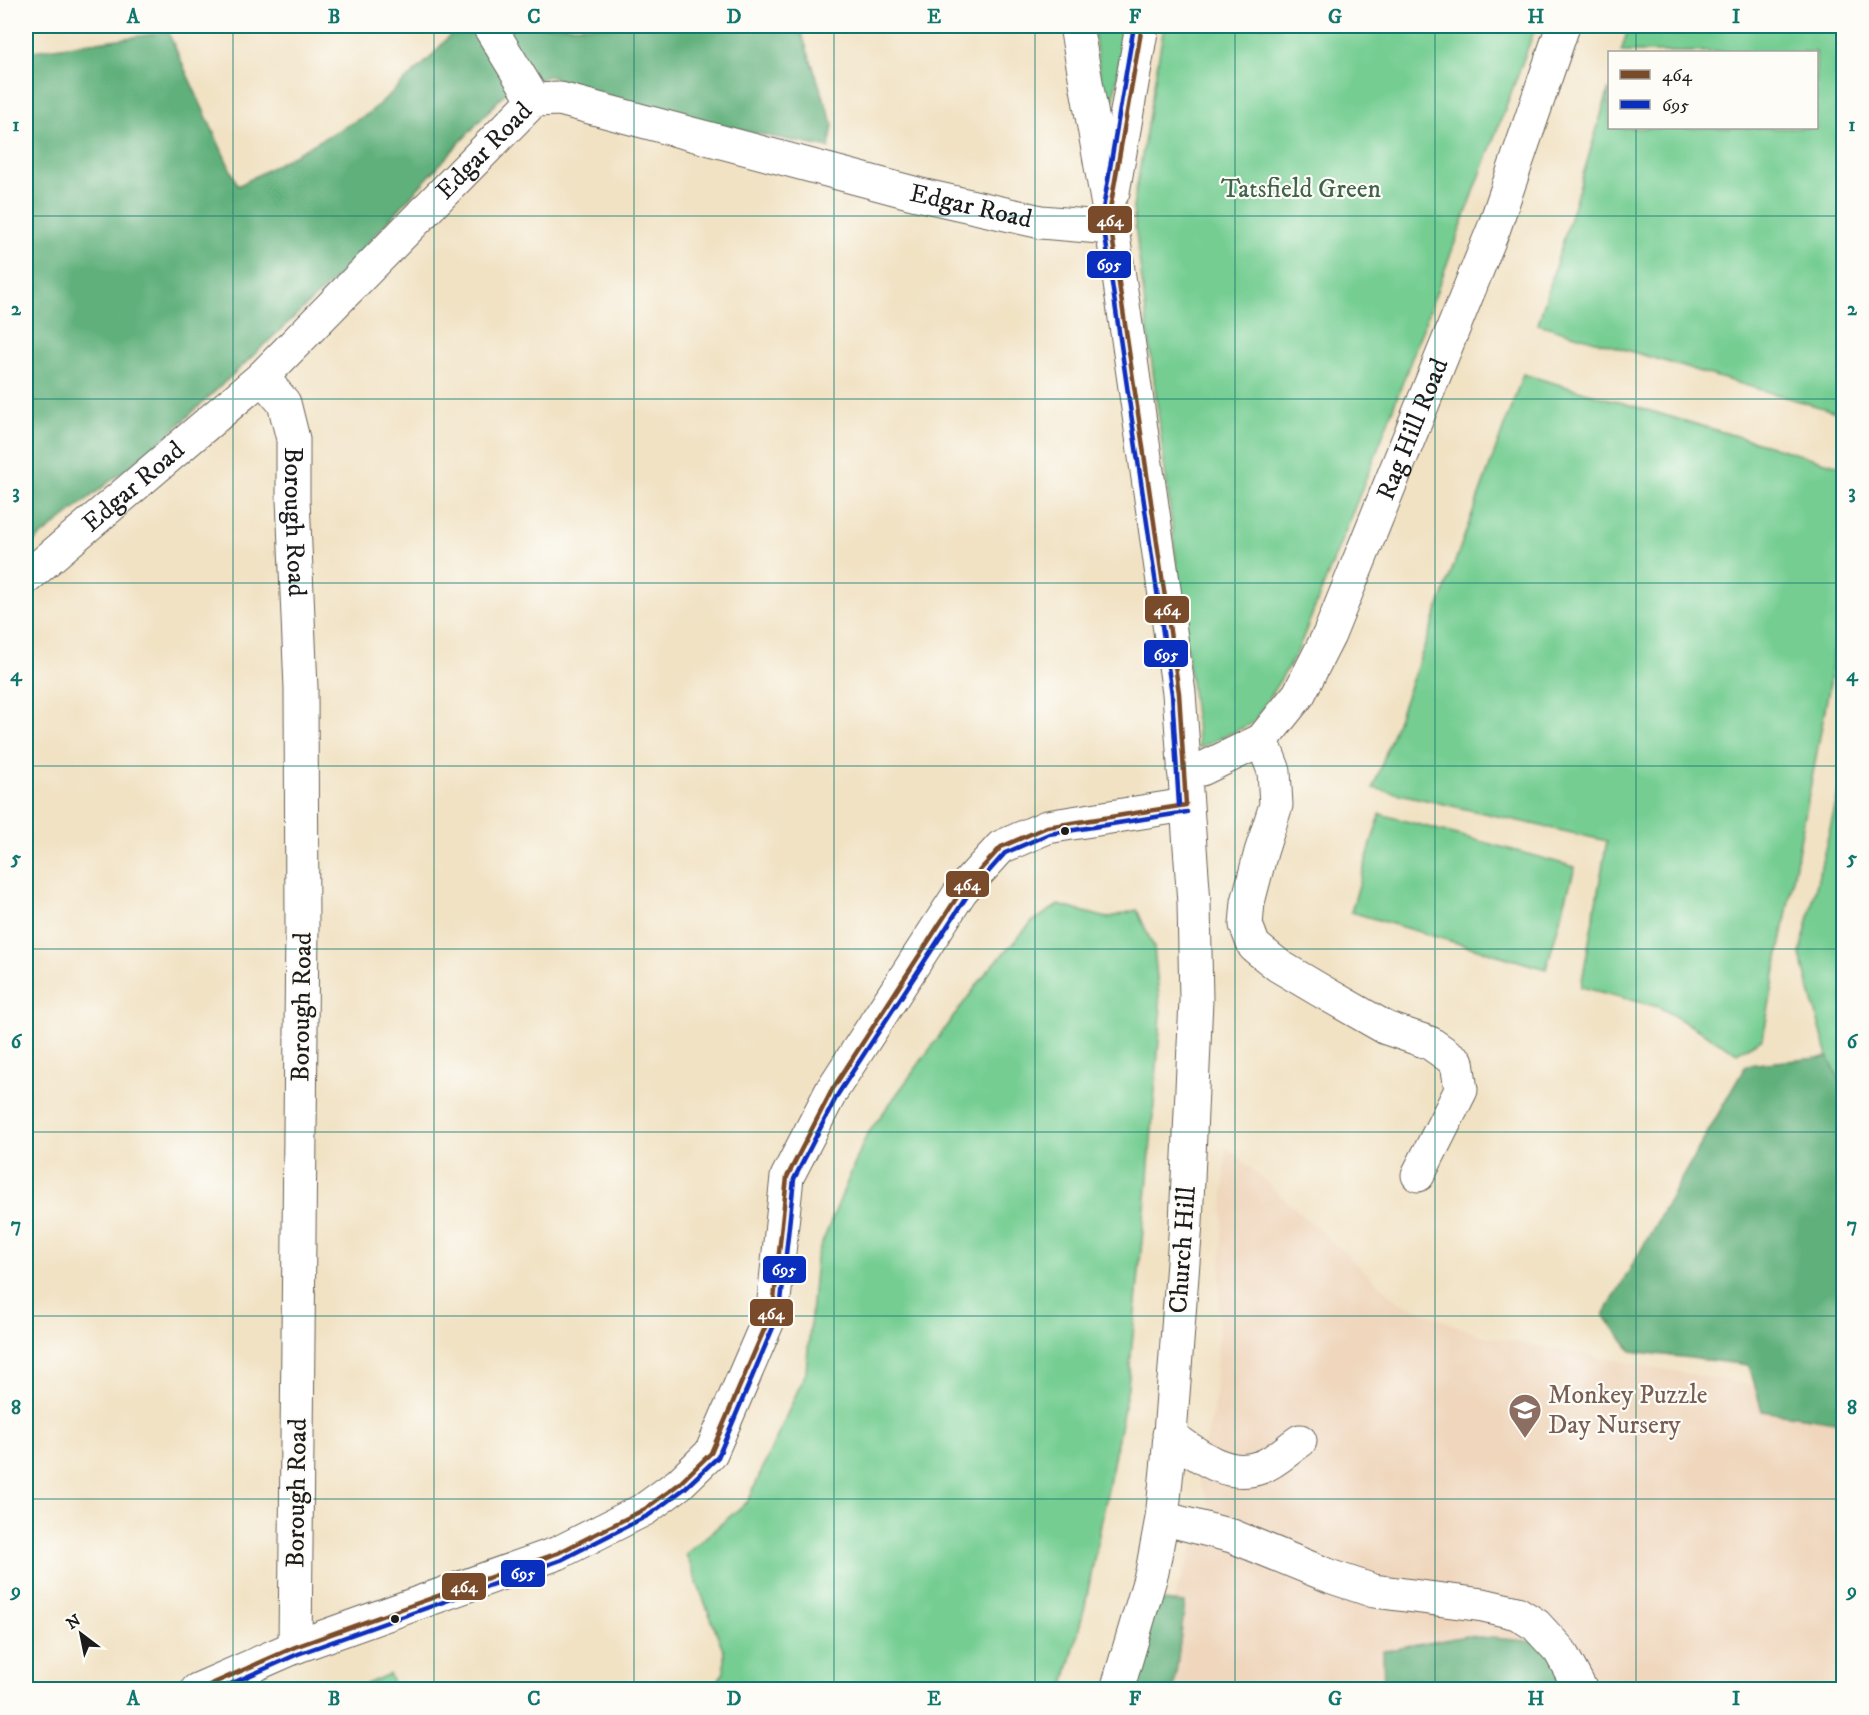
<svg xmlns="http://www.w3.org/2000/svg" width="1869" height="1715" viewBox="0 0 1869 1715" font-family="'IM FELL DW Pica',serif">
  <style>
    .built { fill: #efd6bc }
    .green { fill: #75cd92; stroke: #487457; stroke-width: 1.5 }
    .forest { fill: #60b07c; stroke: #3e664c; stroke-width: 1.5 }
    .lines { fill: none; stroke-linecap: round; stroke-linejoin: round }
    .minor-casing { stroke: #676157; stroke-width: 35 }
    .minor { stroke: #fff; stroke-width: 33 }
    .bus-1-casing { stroke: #fdfcf7; stroke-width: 9 }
    .bus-2-casing { stroke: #fdfcf7; stroke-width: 9 }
    .bus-1 { stroke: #7a4b2a; stroke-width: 4.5 }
    .bus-2 { stroke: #0a2ebe; stroke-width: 4.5 }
    .grid { fill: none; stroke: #0f766e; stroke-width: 1.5; stroke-opacity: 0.55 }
    .bus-dot { fill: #1c1c1c; stroke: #fdfcf7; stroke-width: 2 }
    .labels { text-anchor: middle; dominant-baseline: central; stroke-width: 4.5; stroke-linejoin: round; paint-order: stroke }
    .street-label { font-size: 26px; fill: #1c1c1c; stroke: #fdfcf7 }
    .park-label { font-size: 26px; fill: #40634b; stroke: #fdfcf7 }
    .education-label { font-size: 26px; fill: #785e54; stroke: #fdfcf7; text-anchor: start }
    .line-badge { stroke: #fdfcf7; stroke-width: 2 }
    .badge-label { font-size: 16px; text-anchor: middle; font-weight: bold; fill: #fff }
    .neatline { fill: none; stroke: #0f766e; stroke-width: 2 }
    .grid-label { font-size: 20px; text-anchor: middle; font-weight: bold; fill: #0f766e }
  </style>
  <rect width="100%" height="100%" fill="#fdfcf7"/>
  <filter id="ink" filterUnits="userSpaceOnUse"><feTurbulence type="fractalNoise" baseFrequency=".0167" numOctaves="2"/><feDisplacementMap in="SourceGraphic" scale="12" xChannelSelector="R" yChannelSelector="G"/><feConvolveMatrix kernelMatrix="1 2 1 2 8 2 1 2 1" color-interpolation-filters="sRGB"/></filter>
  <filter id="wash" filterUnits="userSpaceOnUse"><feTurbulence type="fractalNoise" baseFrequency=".008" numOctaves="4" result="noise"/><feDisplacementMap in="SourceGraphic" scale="24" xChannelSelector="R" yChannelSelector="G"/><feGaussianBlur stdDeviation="1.35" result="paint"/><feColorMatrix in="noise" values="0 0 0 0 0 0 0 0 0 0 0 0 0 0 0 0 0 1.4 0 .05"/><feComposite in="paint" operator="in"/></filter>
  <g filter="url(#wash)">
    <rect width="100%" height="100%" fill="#f1e2c4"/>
    <!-- built -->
    <path class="built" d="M1226 1146 1399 1302 1479 1335 1843 1402V1689L1162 1690 1172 1602 1210 1506 1197 1476 1215 1402Z"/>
    <!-- green -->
    <path class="green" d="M1093 26H1126L1108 132Z
      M1164 26H1536L1377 451 1296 655 1253 723 1199 748 1133 208Z
      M1629 26H1843V414L1538 324 1609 89 1610 128H1816V52H1621Z
      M1523 374 1843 467V574L1830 683 1763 1038 1737 1053 1659 1007 1581 987 1607 841 1373 788Z
      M1843 774V1088L1828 1057 1800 954Z
      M1380 814 1575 867 1546 969 1351 912Z
      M1058 905 1107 918 1137 910 1154 948 1161 1016 1148 1178 1128 1387 1085 1606 1063 1689H712L724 1672V1652L686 1554 748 1501 806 1372 816 1258 866 1136 985 974 1032 922Z
      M389 1674 396 1689H356Z"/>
    <!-- forest -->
    <path class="forest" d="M458 26H799L833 125 829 148 664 115 548 76 506 92 337 277 166 437 27 547 26 52 168 32 238 186 368 114 430 58Z
      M1828 1057 1844 1088 1843 1423 1762 1411 1749 1365 1631 1351 1604 1315 1746 1065Z
      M1152 1600 1185 1603 1174 1689 1126 1690Z
      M1466 1636 1552 1643 1570 1689H1384L1383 1651Z"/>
  </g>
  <g filter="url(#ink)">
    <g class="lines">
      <defs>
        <g id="minor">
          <path d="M489 26 534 100"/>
          <path d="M1076 26 1112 228 1179 693 1194 903 1196 1000 1186 1223 1168 1460 1162 1518 1152 1572 1117 1690"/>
          <path d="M1113 192 1142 26"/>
          <path id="s1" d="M262 377 284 403 293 439V499L301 688 302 927 295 1647"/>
          <path id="s2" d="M26 578 262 377 534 100 560 99 917 194 1041 222 1112 228"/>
          <path d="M1262 740 1274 771 1276 805 1261 852 1248 902 1246 925 1254 946 1279 966 1323 992 1386 1028 1430 1043 1457 1062 1461 1090 1418 1175"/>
          <path id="s3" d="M1184 770 1202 769 1262 740 1299 694 1329 635 1494 228 1563 26"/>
          <path d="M1169 1435C1197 1454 1226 1480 1261 1467 1275 1462 1288 1449 1300 1441"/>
          <path d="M1162 1518 1232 1536 1332 1577 1374 1591 1483 1605 1517 1613 1536 1625 1560 1651 1580 1688"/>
          <path d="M197 1690 295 1647 558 1553 645 1509 679 1484 711 1453 773 1309 787 1177 832 1090 961 891 1001 847 1047 827 1186 805"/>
        </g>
      </defs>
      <!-- minor casing -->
      <use href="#minor" class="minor-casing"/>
      <!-- minor -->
      <use href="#minor" class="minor"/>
      <defs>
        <path id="bus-1" d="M1142 26 1109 215 1179 693 1186 805
          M198 1690 295 1647 558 1553 645 1509 679 1484 711 1453 773 1309 787 1177 832 1090 961 891 1001 847 1047 827 1186 805"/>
        <path id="bus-2" d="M1134 26 1102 215 1172 694 1179 805
          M217 1690 298 1654 561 1560 649 1515 684 1489 718 1457 780 1311 794 1179 838 1094 967 896 1005 853 1049 834 1187 812"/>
      </defs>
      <!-- bus-1 casing -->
      <use href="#bus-1" class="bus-1-casing"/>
      <!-- bus-2 casing -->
      <use href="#bus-2" class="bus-2-casing"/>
      <!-- bus-1 -->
      <use href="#bus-1" class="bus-1"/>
      <!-- bus-2 -->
      <use href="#bus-2" class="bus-2"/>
    </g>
  </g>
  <!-- grid -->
  <path class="grid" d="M233 26V1690M434 26V1690M634 26V1690M834 26V1690M1035 26V1690M1235 26V1690M1435 26V1690M1636 26V52M1636 128V1690M26 216H1844M26 399H1844M26 583H1844M26 766H1844M26 949H1844M26 1132H1844M26 1316H1844M26 1499H1844"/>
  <!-- icons -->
  <defs>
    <symbol id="school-pin" viewBox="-11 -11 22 30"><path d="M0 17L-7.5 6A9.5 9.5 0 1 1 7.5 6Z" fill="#8d6e63" stroke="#fdfcf7"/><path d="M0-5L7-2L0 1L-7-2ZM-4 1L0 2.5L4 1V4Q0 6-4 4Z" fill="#fff"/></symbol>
  </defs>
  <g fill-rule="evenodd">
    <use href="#school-pin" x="1506" y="1391" width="38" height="52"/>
  </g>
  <!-- markers -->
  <g class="bus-dot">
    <circle cx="1065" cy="831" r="5"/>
    <circle cx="395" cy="1619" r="5"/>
  </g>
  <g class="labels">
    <!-- street labels -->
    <g class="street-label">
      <text stroke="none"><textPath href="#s2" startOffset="627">Edgar Road</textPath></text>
      <text stroke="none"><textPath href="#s2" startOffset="1149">Edgar Road</textPath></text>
      <text stroke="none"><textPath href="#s3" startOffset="432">Rag Hill Road</textPath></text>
      <text stroke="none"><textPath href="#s2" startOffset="141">Edgar Road</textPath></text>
      <text stroke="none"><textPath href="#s1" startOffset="154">Borough Road</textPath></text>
      <text transform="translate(302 1007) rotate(-89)">Borough Road</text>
      <text transform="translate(1183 1250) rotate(-86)">Church Hill</text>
      <text transform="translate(297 1493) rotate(-89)">Borough Road</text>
    </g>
    <!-- park labels -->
    <g class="park-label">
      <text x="1301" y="189">Tatsfield Green</text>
    </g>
    <!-- education labels -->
    <g class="education-label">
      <text x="1548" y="1395">Monkey Puzzle<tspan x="1548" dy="30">Day Nursery</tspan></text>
    </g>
  </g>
  <g class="line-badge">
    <rect x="1087" y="205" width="46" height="29" rx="6" fill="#7a4b2a"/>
    <rect x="1086" y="250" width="46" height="29" rx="6" fill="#0a2ebe"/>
    <rect x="1144" y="595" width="46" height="29" rx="6" fill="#7a4b2a"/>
    <rect x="1143" y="639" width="46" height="29" rx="6" fill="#0a2ebe"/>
    <rect x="945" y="870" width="45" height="28" rx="6" fill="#7a4b2a"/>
    <rect x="762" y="1255" width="45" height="29" rx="6" fill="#0a2ebe"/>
    <rect x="749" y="1298" width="45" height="29" rx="6" fill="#7a4b2a"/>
    <rect x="500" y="1559" width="46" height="29" rx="6" fill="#0a2ebe"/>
    <rect x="441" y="1572" width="46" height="29" rx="6" fill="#7a4b2a"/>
  </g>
  <g class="badge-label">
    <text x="1110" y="226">464</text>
    <text x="1109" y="270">695</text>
    <text x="1167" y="615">464</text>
    <text x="1166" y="660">695</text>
    <text x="967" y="890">464</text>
    <text x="784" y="1275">695</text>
    <text x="771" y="1319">464</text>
    <text x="523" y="1579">695</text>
    <text x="464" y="1592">464</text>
  </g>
  <!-- margin -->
  <rect width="1869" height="1715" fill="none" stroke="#fdfcf7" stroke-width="66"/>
  <!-- legend -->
  <rect x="1608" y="51" width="210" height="78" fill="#fdfcf7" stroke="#a3a29f" stroke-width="1.5"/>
  <rect x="1620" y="70" width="30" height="9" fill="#7a4b2a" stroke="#a3a29f" stroke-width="1.5"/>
  <text x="1662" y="81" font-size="18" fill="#1c1c1c">464</text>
  <rect x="1620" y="100" width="30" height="9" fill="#0a2ebe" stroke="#a3a29f" stroke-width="1.5"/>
  <text x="1662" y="111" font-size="18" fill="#1c1c1c">695</text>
  <!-- north arrow -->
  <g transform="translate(81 1634) rotate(328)" stroke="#fdfcf7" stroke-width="4.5" paint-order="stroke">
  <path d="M0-4.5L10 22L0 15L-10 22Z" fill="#1c1c1c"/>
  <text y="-9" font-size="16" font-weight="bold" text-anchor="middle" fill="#1c1c1c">N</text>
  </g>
  <rect x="33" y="33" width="1803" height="1649" class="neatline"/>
  <g class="grid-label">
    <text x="133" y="23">A</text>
    <text x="334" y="23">B</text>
    <text x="534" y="23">C</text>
    <text x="734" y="23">D</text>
    <text x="934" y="23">E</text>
    <text x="1135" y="23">F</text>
    <text x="1335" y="23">G</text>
    <text x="1536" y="23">H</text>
    <text x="1736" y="23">I</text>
    <text x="16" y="131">1</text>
    <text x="1852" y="131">1</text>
    <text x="16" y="315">2</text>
    <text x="1852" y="315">2</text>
    <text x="16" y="498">3</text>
    <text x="1852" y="498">3</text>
    <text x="16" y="681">4</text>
    <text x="1852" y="681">4</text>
    <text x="16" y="864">5</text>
    <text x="1852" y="864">5</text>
    <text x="16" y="1048">6</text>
    <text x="1852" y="1048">6</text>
    <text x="16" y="1231">7</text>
    <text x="1852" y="1231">7</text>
    <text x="16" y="1414">8</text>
    <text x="1852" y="1414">8</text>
    <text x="16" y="1597">9</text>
    <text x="1852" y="1597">9</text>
    <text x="133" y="1705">A</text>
    <text x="334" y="1705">B</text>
    <text x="534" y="1705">C</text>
    <text x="734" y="1705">D</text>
    <text x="934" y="1705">E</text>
    <text x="1135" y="1705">F</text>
    <text x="1335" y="1705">G</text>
    <text x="1536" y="1705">H</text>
    <text x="1736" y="1705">I</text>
  </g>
</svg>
